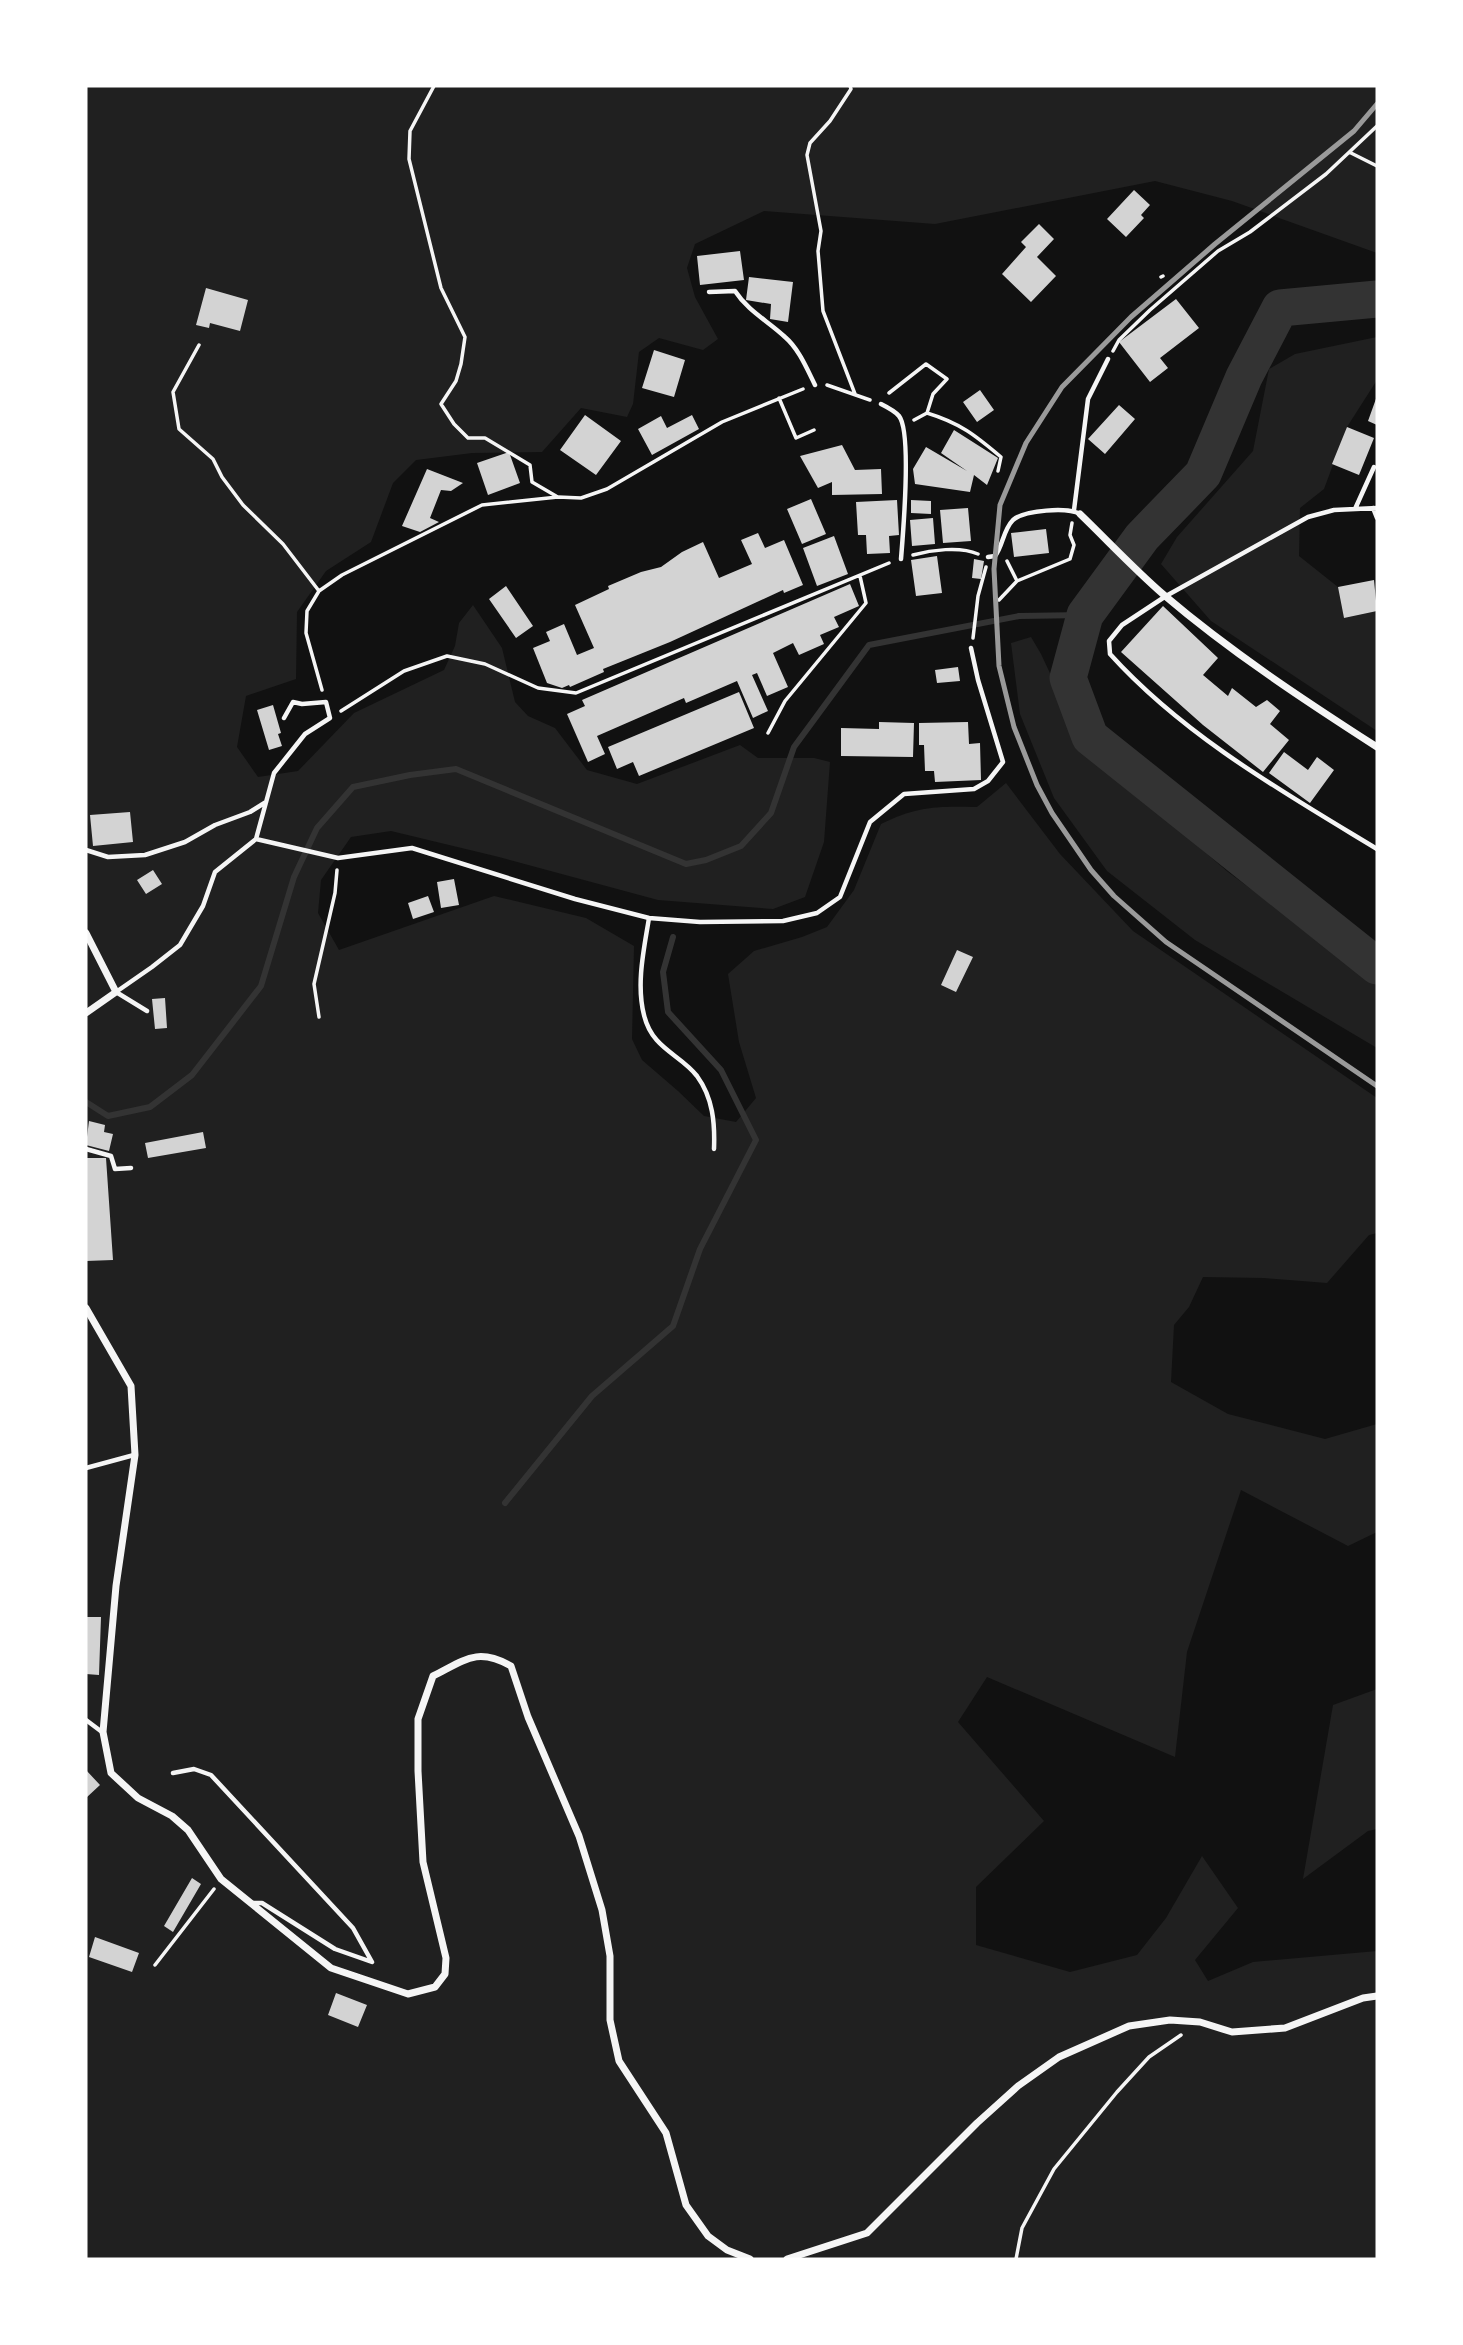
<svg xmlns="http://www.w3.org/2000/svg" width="1463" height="2345" viewBox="0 0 1463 2345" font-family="Spectral,serif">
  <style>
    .green { fill: #202020 }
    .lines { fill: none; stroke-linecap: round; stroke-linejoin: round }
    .stream { stroke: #333; stroke-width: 6 }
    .river { stroke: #333; stroke-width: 37 }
    .building { fill: #d3d3d3 }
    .path { stroke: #f5f5f5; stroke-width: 3.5 }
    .service { stroke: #f5f5f5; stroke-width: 4.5 }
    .minor { stroke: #f5f5f5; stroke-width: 7 }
    .rail { stroke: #9a9a9a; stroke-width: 5 }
  </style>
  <rect width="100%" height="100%" fill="#111"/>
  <!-- green -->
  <path class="green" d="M86 86H1377V253L1232 201 1155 181 935 224 764 211 695 244 687 268 695 297 718 339 703 350 659 338 639 352 633 404 627 417 581 408 542 452 472 453 416 460 393 483 371 542 326 571 297 612 296 679 246 696 237 747 258 777 298 771 354 713 444 670 455 646 459 623 473 605 502 648 515 702 528 716 555 728 587 770 637 784 740 745 758 758H814L830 762 824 842 805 897 773 909 658 900 499 857 391 831 351 837 321 880 318 913 339 950 494 896 586 918 634 946 632 1039 642 1060 678 1091 704 1116 736 1122 756 1098 739 1042 728 974 754 951 802 937 827 927 854 890 881 824C917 806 938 806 977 807L1006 783 1060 854 1133 931 1377 1098V1233L1369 1235 1327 1283 1264 1278 1203 1277 1189 1307 1174 1325 1171 1382 1228 1414 1325 1439 1377 1424V1532L1348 1546 1241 1490 1187 1652 1175 1757 987 1677 958 1722 1044 1821 976 1887V1945L1070 1972 1137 1955 1166 1918 1202 1856 1238 1908 1195 1960 1208 1981 1253 1962 1377 1951V2259H86Z
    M1377 337V380L1347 427 1324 489 1300 508 1299 556 1338 587 1344 618 1377 611V731L1211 621 1161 564 1177 537 1253 451 1269 369 1295 354Z
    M1031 637 1041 654 1086 750 1228 872 1377 982V1048L1195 940 1107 871 1054 798 1020 714 1011 643Z
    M1377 1689V1829L1368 1831 1303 1879 1333 1705Z"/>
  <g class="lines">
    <!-- stream -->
    <path class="stream" d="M86 1102 108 1116 150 1107 192 1075 261 986 294 877 317 828 353 787 410 775 456 769 686 864 706 860 741 846 771 813 794 747 869 645 1019 616 1085 615
      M505 1503 592 1396 673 1326 700 1249 756 1140 721 1070 668 1012 663 972 673 937"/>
    <!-- river -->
    <path class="river" d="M1377 299 1280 308 1244 377 1203 474 1142 537 1085 615 1068 678 1090 737 1377 966"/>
  </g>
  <!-- building -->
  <path class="building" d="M1134 190 1150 205 1141 215 1144 218 1126 237 1107 219Z
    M1039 224 1054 239 1037 257 1056 276 1031 302 1002 274 1026 247 1021 242Z
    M740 251 744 280 700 285 697 256Z
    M749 277 793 282 788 322 770 319 771 304 746 300Z
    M206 288 248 300 240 331 210 323 209 328 196 325Z
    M1176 299 1199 328 1160 358 1168 368 1150 382 1119 342Z
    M654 350 685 360 674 397 642 388Z
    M980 390 994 410 977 422 963 402Z
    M1377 396V425L1368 421Z
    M1119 405 1135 419 1105 454 1088 439Z
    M585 415 621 441 596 475 560 450Z
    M692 415 699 429 652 455 638 429 661 416 667 428Z
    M1347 427 1374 438 1359 475 1332 464Z
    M954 430 998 458 987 485 974 475 970 492 915 484 913 469 926 447 967 471 941 453Z
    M842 445 855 470 881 469 882 494 832 495V482L818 488 800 456Z
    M509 452 520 483 488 495 477 463Z
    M427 469 463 483 451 491 441 490 430 518 439 522 420 532 402 526Z
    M811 499 826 534 802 544 787 509Z
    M897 500 899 535 889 536 890 553 867 554 866 535H858L856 502Z
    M911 500 931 501V514L911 513Z
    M968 508 971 541 943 543 940 510Z
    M933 518 935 544 912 546 910 520Z
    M1046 529 1049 553 1014 557 1011 533Z
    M758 533 765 548 784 540 803 585 784 593 783 590 670 642 603 669 604 672 570 687 569 685 562 688 547 683 533 648 550 641 546 632 564 624 577 655 594 648 575 605 609 589 608 586 641 572 661 567 682 552 703 542 719 578 752 564 741 540Z
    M834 536 848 574 817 586 803 548Z
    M937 556 942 593 916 596 911 560Z
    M974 559 984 561 981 579 972 578Z
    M1374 580 1377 611 1344 618 1338 587Z
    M850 584 859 606 834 617 839 627 820 635 824 644 799 655 793 643 773 653 788 687 767 696 757 673 752 675 768 711 753 718 737 681 686 703 684 698 597 736 605 754 588 762 567 714 585 706 582 700Z
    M506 586 533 626 516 638 489 599Z
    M1163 606 1218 658 1203 675 1228 696 1232 688 1256 707 1267 700 1280 711 1270 724 1289 740 1263 772 1203 725 1121 652Z
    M958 667 960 681 937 683 935 670Z
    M739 692 754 728 639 776 633 762 617 769 608 747Z
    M273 705 281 733 278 734 282 746 269 750 257 710Z
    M879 722 914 723 913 757 841 756V728L879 729Z
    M968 722 969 744 980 743 981 780 935 782 934 771H925L924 745H919V723Z
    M1284 752 1308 770 1317 757 1334 770 1310 803 1269 773Z
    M130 812 133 842 93 846 90 815Z
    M153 870 162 884 146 894 137 880Z
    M454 879 459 905 441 908 437 882Z
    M428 896 434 912 413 919 408 903Z
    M957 950 973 957 956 992 941 985Z
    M165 998 167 1028 155 1029 152 999Z
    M89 1121 105 1125 104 1132 113 1134 109 1151 86 1145Z
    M203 1132 206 1148 148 1158 145 1143Z
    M86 1158H106L113 1260 86 1261Z
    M86 1617H101L99 1675 86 1674Z
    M86 1770 100 1785 86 1798Z
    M192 1878 201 1884 173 1932 164 1926Z
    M95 1937 139 1953 132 1972 89 1957Z
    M336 1993 367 2005 358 2027 328 2015Z"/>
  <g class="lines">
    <!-- path -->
    <path class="path" d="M434 86 410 131 409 159 441 288 465 337 461 364 456 381 441 404 454 424 468 438H485L530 465 532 482 556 496
      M850 86 851 89 830 121 810 143 807 155 821 231 818 251 823 311 855 394
      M1351 153 1377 166
      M1161 277 1163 276
      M199 345 173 392 179 429 213 459 222 477 243 505 283 544 319 591
      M1113 351 1119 340 1150 310 1218 251 1250 232 1326 174 1377 126
      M827 385 870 400
      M889 393 926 364 947 379 933 394 927 413
      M779 398 796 438 814 430
      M914 420 927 413C960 423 975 435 1001 457L998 471
      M913 555C931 550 960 546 978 554
      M1007 561 1017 581
      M999 600 1017 581 1070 559 1074 545 1070 535 1072 523
      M973 638 978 596 986 567
      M322 690 306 633 307 611 319 591 342 575 482 505 558 497 581 498 607 489 722 422 803 389
      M341 711 404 671 447 656 485 664 538 688 576 693 889 563
      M768 733 785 701 866 603 860 576
      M319 1017 314 984 335 893 337 870
      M155 1965 214 1889
      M1016 2259 1022 2228 1054 2169 1117 2092 1149 2057 1181 2035"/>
    <!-- service -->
    <path class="service" d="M709 292 735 291C748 311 768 321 785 337 799 349 807 369 815 385
      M881 404C887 407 895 411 899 416 912 432 903 534 901 559
      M1373 508 1377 518
      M1377 508 1334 510 1308 517 1166 596 1122 625 1109 641 1110 654C1184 736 1283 792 1377 849
      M1355 509 1374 467
      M1074 510 1088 399 1108 359
      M988 557 995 556C1003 546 1003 530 1013 520 1025 510 1067 507 1080 514
      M256 839 338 858 412 848 575 899 649 918 700 922 783 921 817 913 840 897 870 822 904 794 974 789 988 781 1003 762 978 680 971 648
      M86 850 108 857 145 855 185 842 215 825 250 812 266 802
      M649 918C644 949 636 984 644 1015 652 1049 680 1054 697 1076 713 1098 715 1123 714 1149
      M147 1011 116 992 152 967 180 945 203 906 215 872 256 839 274 773 305 734 330 718 326 702 302 704 293 702 284 718
      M86 1149 111 1156 115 1169 131 1168
      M86 1468 134 1455
      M86 1720 102 1732
      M173 1773 194 1769 211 1775 353 1928 372 1962 335 1949 262 1903H252"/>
    <!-- minor -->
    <path class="minor" d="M1080 514C1108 541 1135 570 1164 595 1231 652 1304 700 1377 747
      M86 933 116 992 86 1013
      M86 1308 131 1386 135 1455 116 1586 103 1732 111 1773 138 1798 172 1816 188 1830 221 1879 331 1968 408 1994 435 1987 445 1974 446 1958 423 1862 418 1771V1719L433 1676C465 1660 477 1647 511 1666L528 1717 579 1836 602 1910 610 1956V2020L619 2061 666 2133 686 2205 708 2236 727 2250 750 2259
      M787 2259 867 2233 977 2123 1018 2086 1059 2057 1129 2026 1170 2020 1200 2022 1232 2032 1285 2028 1363 1998 1377 1996"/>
    <!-- rail -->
    <path class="rail" d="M1377 104 1354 131 1215 244 1131 317 1062 387 1026 443 1000 505 994 569 999 666 1014 727 1037 785 1052 813 1091 870 1114 896 1166 942 1377 1086"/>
  </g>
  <!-- border -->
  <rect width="1463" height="2345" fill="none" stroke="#ffffff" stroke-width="175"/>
</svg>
